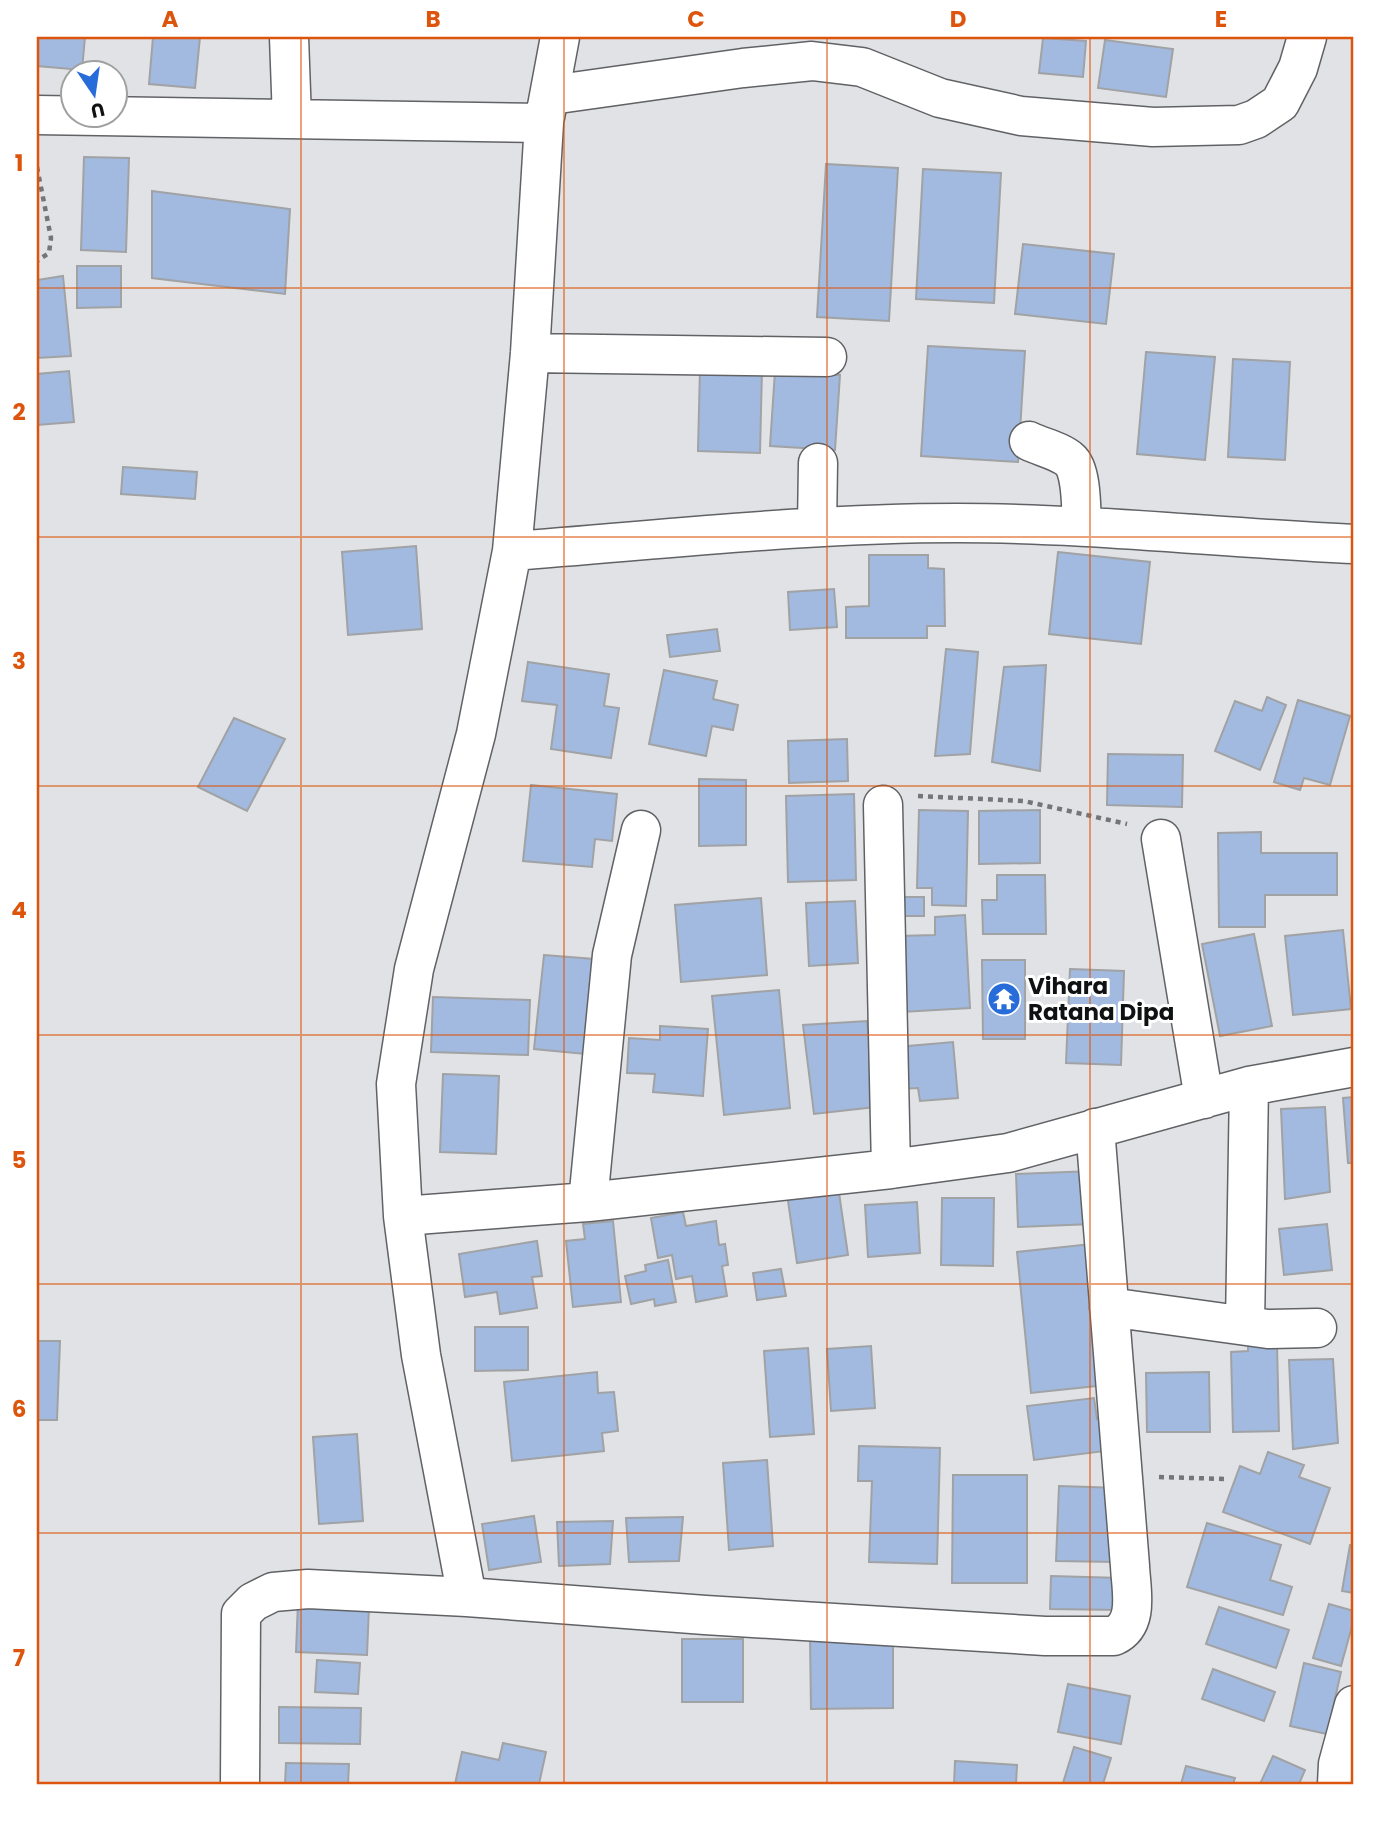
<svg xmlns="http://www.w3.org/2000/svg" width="1391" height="1821" viewBox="0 0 1391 1821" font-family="Poppins,sans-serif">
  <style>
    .building { fill: #a2bae0; stroke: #a0a2a4; stroke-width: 2 }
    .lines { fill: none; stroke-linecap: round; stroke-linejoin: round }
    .minor-casing { stroke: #616265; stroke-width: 41 }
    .path { stroke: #737577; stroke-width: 4.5; stroke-dasharray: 5 5; stroke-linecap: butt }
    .minor { stroke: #fff; stroke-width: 38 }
    .grid { fill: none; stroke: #dd550c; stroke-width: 2; stroke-opacity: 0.55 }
    .labels { text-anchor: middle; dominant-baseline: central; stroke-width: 6; stroke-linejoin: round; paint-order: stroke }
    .poi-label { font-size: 23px; font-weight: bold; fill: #101112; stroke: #fff; text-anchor: start }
    .neatline { fill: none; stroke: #dd550c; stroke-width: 2.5 }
    .grid-label { font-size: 23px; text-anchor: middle; font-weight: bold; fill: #dd550c }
  </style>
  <rect width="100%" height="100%" fill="#e0e2e5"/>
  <!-- building -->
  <path class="building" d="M37 37H85L82 70 37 66Z
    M153 37H200L195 88 149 84Z
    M1043 38 1086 41 1083 77 1039 73Z
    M1105 40 1173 49 1166 97 1098 88Z
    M84 157 129 158 126 252 81 250Z
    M826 164 898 168 889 321 817 317Z
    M923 169 1001 173 994 303 916 299Z
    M152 191 290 209 285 294 152 278Z
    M1023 244 1114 254 1106 324 1015 314Z
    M77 266H121V307L77 308Z
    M63 276 71 356 37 358V280Z
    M928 346 1025 351 1018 462 921 456Z
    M1146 352 1215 357 1205 460 1137 454Z
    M1233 359 1290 362 1285 460 1228 457Z
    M700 368 762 369 760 453 698 451Z
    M69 371 74 422 37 425V374Z
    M775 371 840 375 835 450 770 446Z
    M123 467 197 472 195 499 121 494Z
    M416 546 422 629 348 635 342 552Z
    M1058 552 1150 562 1141 644 1049 634Z
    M869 555H928V568L944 569 945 626H927V638H846V607L869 606Z
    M834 589 837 627 790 630 788 592Z
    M717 629 720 651 670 657 667 635Z
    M946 649 978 652 970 754 935 756Z
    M528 662 609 674 604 706 619 708 611 758 551 749 557 705 522 701Z
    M1046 665 1040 771 992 762 1004 667Z
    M664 670 717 681 713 699 738 705 733 730 712 726 706 756 649 744Z
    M1267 697 1286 705 1260 770 1215 751 1235 701 1262 711Z
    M1298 700 1350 716 1330 785 1304 778 1300 790 1274 782Z
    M234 718 285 739 247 811 198 787Z
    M847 739 848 781 789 783 788 741Z
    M1108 754 1183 755 1182 807 1107 805Z
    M699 779 746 780V845L699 846Z
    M531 785 617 794 612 841 595 839 592 867 523 861Z
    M854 794 856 880 788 882 786 796Z
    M919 810 968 811 966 906 932 905V888H917Z
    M1040 810V863L979 864V811Z
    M1261 832V853H1337V895H1265V927H1219L1218 833Z
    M997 875H1045L1046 934H983L982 900H997Z
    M892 897H924V916H893Z
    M761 898 767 975 681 982 675 905Z
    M855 901 858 963 809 966 806 903Z
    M965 915 970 1008 902 1012 898 936 935 935V917Z
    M1343 930 1351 1009 1293 1015 1285 936Z
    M1254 934 1272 1026 1220 1036 1202 944Z
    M544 955 594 959 585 1054 534 1049Z
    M982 960H1025V1039H983Z
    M1070 969 1124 971 1121 1065 1066 1063Z
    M779 990 790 1108 724 1115 712 996Z
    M433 997 530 1000 528 1055 431 1052Z
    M867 1021 875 1107 814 1114 803 1025Z
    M660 1026 708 1029 703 1096 653 1092 655 1074 627 1073 629 1038 660 1040Z
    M953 1042 958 1098 920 1101 918 1088 900 1089 897 1047Z
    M443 1074 499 1076 496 1154 440 1152Z
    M1354 1097V1163H1348L1343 1098Z
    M1325 1107 1330 1192 1285 1199 1281 1109Z
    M1092 1171 1093 1224 1018 1227 1016 1174Z
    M837 1179 848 1255 797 1263 786 1187Z
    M942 1198H994L993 1266 941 1265Z
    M917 1202 920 1253 868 1257 865 1205Z
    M683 1212 686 1226 716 1221 719 1245 725 1244 728 1265 722 1266 727 1296 696 1302 692 1276 676 1279 672 1255 658 1258 651 1218Z
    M613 1221 621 1302 573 1307 566 1241 585 1239 583 1224Z
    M1327 1224 1332 1270 1284 1275 1279 1229Z
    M537 1241 542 1276 532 1277 537 1308 500 1314 497 1292 465 1297 459 1254Z
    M1091 1244 1106 1385 1031 1393 1017 1252Z
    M668 1260 676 1302 655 1306 654 1299 631 1304 625 1276 646 1271 645 1265Z
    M781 1269 786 1296 757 1300 753 1273Z
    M475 1327H528V1370L475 1371Z
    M37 1341H60L57 1420H37Z
    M1248 1343H1277L1279 1431 1233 1432 1231 1352 1248 1351Z
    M871 1346 875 1408 831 1411 827 1349Z
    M808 1348 814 1434 770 1437 764 1351Z
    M1333 1359 1338 1443 1293 1449 1289 1360Z
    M597 1372 598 1393 614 1392 618 1431 602 1433 604 1451 512 1461 504 1382Z
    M1209 1372 1210 1432H1147L1146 1373Z
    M1094 1398 1097 1419 1110 1418 1113 1450 1034 1460 1027 1406Z
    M357 1434 363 1521 319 1524 313 1437Z
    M859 1446 940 1448 937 1564 869 1562 872 1481H858Z
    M1268 1452 1304 1465 1299 1477 1330 1488 1310 1544 1223 1512 1240 1466 1260 1474Z
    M767 1460 773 1546 729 1550 723 1463Z
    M953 1475H1027V1583H952Z
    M1059 1486 1120 1488 1117 1562 1056 1561Z
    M534 1516 541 1562 489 1570 482 1524Z
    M683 1517 679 1561 629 1562 626 1518Z
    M613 1521 610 1564 559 1566 557 1522Z
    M1207 1523 1281 1545 1270 1580 1292 1587 1283 1615 1187 1587Z
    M1350 1545 1354 1546V1593L1342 1591Z
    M1051 1576 1121 1578 1120 1610 1050 1609Z
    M298 1602 369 1606 367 1655 296 1652Z
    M1329 1604 1354 1611V1619L1341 1666 1313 1658Z
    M1219 1607 1289 1630 1276 1668 1206 1644Z
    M893 1636V1708L811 1709 810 1637Z
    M682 1639H743V1702H682Z
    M317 1660 360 1663 358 1694 315 1692Z
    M1304 1663 1341 1672 1327 1734 1290 1726Z
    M1213 1669 1275 1692 1264 1721 1202 1699Z
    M1068 1684 1130 1696 1121 1744 1058 1732Z
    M279 1707 361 1708 360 1744 279 1743Z
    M503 1743 546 1752 539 1784H455L462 1752 499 1760Z
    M1074 1747 1111 1758 1103 1784 1063 1783Z
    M1273 1756 1305 1770 1299 1784H1260Z
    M955 1761 1017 1765 1016 1784H954Z
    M286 1763 349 1764 348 1784H285Z
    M1186 1766 1235 1778 1233 1784H1181Z"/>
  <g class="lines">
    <defs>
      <path id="minor" d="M289 37 292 119
        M551 95 743 68 812 61 862 67 940 98 1021 116 1153 127 1239 125 1256 119 1280 103 1298 68 1307 37
        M37 115 544 123 530 353 512 551
        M545 117 560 37
        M530 353 827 357
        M1029 441C1041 447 1060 451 1070 460 1082 470 1081 510 1082 526
        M817 527 818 463
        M883 805 891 1169
        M1161 839 1204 1099
        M588 1202 612 955 641 830
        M403 1216 588 1202 891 1169 1008 1153 1249 1086 1354 1067
        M1109 1307 1268 1329 1317 1328
        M1245 1325 1249 1086
        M467 1597 421 1355 403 1216 396 1084 414 969 476 734 512 551C660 540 808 523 957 523 1090 523 1222 538 1354 544
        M240 1784 241 1614 253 1602 273 1592 308 1589 467 1597 705 1615 1045 1636H1114C1140 1624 1131 1590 1130 1566L1095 1128
        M1337 1784 1338 1764 1354 1705"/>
    </defs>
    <!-- minor casing -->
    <use href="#minor" class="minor-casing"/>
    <!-- path -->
    <path class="path" d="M37 167 51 238 49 253 37 261
      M918 796 1024 801 1127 824
      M1159 1477 1225 1479"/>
    <!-- minor -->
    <use href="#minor" class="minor"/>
  </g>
  <!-- grid -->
  <path class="grid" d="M301 37V1784M564 37V1784M827 37V1784M1090 37V1784M37 288H1354M37 537H1354M37 786H1354M37 1035H1354M37 1284H1354M37 1533H1354"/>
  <!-- icons -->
  <defs>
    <symbol id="temple-disc" viewBox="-11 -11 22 22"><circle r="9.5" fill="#276cd8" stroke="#fff"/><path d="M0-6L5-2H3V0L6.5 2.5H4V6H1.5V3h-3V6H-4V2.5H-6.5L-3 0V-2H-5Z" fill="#fff"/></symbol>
  </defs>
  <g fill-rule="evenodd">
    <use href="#temple-disc" x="985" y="980" width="38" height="38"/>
  </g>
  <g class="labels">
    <!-- poi labels -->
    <g class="poi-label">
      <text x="1028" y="986">Vihara<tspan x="1028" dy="26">Ratana Dipa</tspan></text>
    </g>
  </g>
  <!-- border -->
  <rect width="1391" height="1821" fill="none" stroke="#ffffff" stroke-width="77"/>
  <!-- north arrow -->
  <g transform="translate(94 94) rotate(167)"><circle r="33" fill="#ffffff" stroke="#9fa0a0" stroke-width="2"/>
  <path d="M0-5L12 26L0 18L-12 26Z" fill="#276cd8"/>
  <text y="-10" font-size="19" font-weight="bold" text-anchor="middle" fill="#101112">U</text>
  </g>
  <rect x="38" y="38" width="1314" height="1745" class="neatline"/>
  <g class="grid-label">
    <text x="170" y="27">A</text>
    <text x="433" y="27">B</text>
    <text x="696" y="27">C</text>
    <text x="958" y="27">D</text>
    <text x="1221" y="27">E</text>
    <text x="19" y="171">1</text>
    <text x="19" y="420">2</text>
    <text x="19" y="669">3</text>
    <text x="19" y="918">4</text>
    <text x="19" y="1168">5</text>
    <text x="19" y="1417">6</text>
    <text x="19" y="1666">7</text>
  </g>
</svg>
